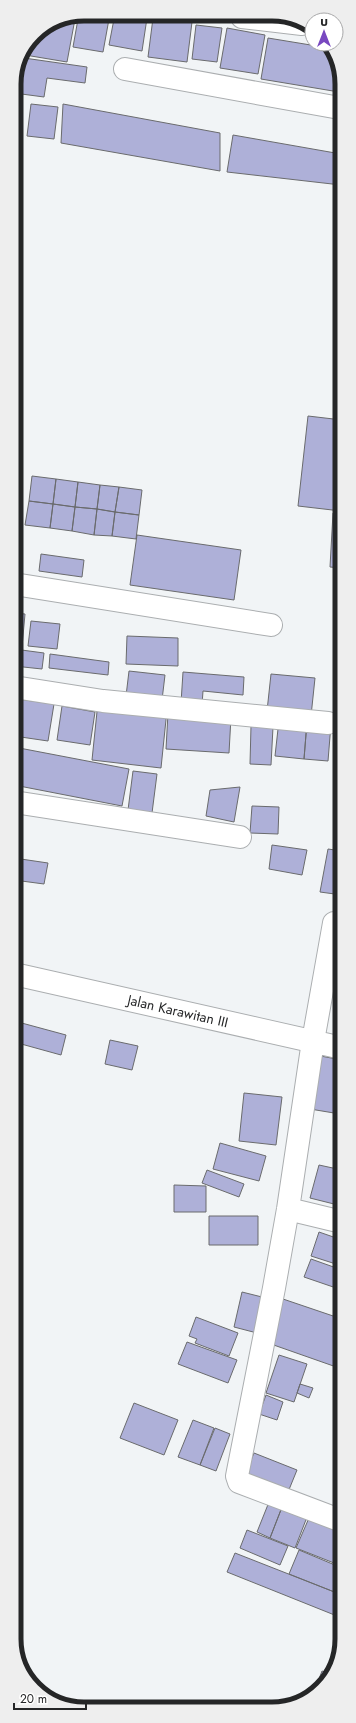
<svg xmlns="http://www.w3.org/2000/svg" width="356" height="1723" viewBox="0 0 356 1723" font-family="Jost,sans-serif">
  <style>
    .building { fill: #aeb0d8; stroke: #6a6b6d }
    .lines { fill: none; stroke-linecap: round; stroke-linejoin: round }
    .minor-casing { stroke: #abaeb0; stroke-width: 24 }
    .minor { stroke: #fff; stroke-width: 22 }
    .labels { text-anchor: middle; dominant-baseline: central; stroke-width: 3; stroke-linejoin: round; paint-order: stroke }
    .street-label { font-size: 14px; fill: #252627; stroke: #fff }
    .rim { fill: none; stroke: #252627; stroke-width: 5 }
  </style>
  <rect width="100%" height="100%" fill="#f1f4f6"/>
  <!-- building -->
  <path class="building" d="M147 18 142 51 109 45 114 19Z
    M153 18 192 22 187 62 148 57Z
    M57 19H75L67 62 25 55 35 34Z
    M78 19H109L103 52 73 47Z
    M196 25 222 28 217 62 192 59Z
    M227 28 265 35 258 74 220 68Z
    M268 38 329 48 341 75 339 92 261 79Z
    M24 58 87 67 85 83 47 78 44 97 14 93V79Z
    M31 104 58 107 54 139 27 136Z
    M63 104 220 133V171L61 143Z
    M233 135 341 154V185L227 172Z
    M308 416 342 420 341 511 298 506Z
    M32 476 56 479 53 504 29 501Z
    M56 479 78 482 75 507 53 504Z
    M78 482 100 485 97 509 75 507Z
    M100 485 119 487 115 512 97 509Z
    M119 487 142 490 139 515 115 512Z
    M29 501 53 504 50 528 25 525Z
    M53 504 75 507 72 531 50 528Z
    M75 507 97 509 94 535 72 531Z
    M97 509 115 512 112 536 94 535Z
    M115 512 139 515 136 539 112 536Z
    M333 513 342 514V568L330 567Z
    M137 535 241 550 234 600 130 585Z
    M41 554 84 560 82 577 39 571Z
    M14 613 25 614 22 647 14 646Z
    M31 621 60 624 57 649 28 646Z
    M127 636 178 638V666L126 664Z
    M14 649 44 653 42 669 14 666Z
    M50 654 109 662 108 675 49 668Z
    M129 671 165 675 162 700 126 696Z
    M183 672 244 677 243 695 203 691 202 705 181 703Z
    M271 674 315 678 311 716 267 711Z
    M336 695H342V722L333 721Z
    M18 699 54 704 48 741 14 736Z
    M98 702 167 710 161 768 92 760Z
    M62 706 95 712 90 745 57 740Z
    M168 713 231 717 229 753 166 749Z
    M279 720 307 722 304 759 275 756Z
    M307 722 331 724 328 761 304 759Z
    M251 726 273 727 271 765 250 764Z
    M14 747 129 769 122 806 14 785Z
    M133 771 157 774 152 813 128 810Z
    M240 787 234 822 206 816 210 790Z
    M252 806 279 807 278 834 250 833Z
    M272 845 307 850 302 875 269 869Z
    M328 849 342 851V895L320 892Z
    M14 858 48 863 44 884 14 880Z
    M18 1022 66 1035 61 1055 14 1042V1034Z
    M110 1040 138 1046 132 1070 105 1064Z
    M315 1055 342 1060V1073L334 1113 304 1108Z
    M244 1093 282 1097 276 1145 239 1141Z
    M220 1143 266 1156 259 1181 213 1169Z
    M319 1165 342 1170V1206L310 1198Z
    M207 1170 244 1184 239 1197 202 1183Z
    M174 1185 206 1186V1212H174Z
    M209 1216H258V1245H209Z
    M319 1232 342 1240V1266L311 1256Z
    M311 1259 342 1270V1290L304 1277Z
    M242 1292 266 1298 257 1333 234 1327Z
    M283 1299 342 1319V1369L268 1343Z
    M196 1317 238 1333 229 1356 195 1343 197 1339 189 1336Z
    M187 1342 237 1360 228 1383 178 1364Z
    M279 1355 307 1364 294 1402 266 1393Z
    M300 1384 313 1388 309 1398 297 1393Z
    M266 1395 283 1402 277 1420 259 1414Z
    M134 1403 178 1420 164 1455 120 1438Z
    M193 1420 214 1428 200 1465 178 1457Z
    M215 1428 230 1434 216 1471 200 1465Z
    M254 1453 297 1470 286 1497 243 1480Z
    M271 1497 284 1502 270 1538 257 1532Z
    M284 1502 309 1512 295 1548 270 1538Z
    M312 1511 342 1523V1545L334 1563 296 1548Z
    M247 1530 288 1546 280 1565 240 1548Z
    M342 1547V1566L335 1564Z
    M299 1550 342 1568V1595L289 1574Z
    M235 1553 342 1595V1618L227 1572Z
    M342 1626V1644L341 1647 334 1644Z
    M322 1671 328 1673 322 1688 314 1692Z"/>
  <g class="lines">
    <defs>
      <path id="minor" d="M242 17 302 24
        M125 69 334 107 341 106
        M14 584 271 625
        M14 687 103 701 328 723
        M14 802 240 837
        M334 923 313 1041 288 1209 274 1288 237 1476 239 1482 342 1521
        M14 974 342 1048
        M288 1209 342 1222"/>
    </defs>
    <!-- minor casing -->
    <use href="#minor" class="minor-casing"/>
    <!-- minor -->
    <use href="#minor" class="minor"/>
  </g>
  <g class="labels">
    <!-- street labels -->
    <g class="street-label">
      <text transform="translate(178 1011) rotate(13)">Jalan Karawitan III</text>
    </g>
  </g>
  <!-- crop -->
  <path d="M0 0H356V1723H0ZM84 21H272A63 63 0 0 1 335 84V1639A63 63 0 0 1 272 1702H84A63 63 0 0 1 21 1639V84A63 63 0 0 1 84 21Z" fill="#eee" fill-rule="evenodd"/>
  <path class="rim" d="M84 21H272A63 63 0 0 1 335 84V1639A63 63 0 0 1 272 1702H84A63 63 0 0 1 21 1639V84A63 63 0 0 1 84 21Z"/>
  <!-- north arrow -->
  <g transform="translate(324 32)"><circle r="19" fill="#ffffff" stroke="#a8a8a9"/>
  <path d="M0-3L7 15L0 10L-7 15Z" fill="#7848c0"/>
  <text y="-6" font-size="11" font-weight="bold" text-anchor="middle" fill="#252627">U</text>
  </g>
  <!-- scale -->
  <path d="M14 1703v6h72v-6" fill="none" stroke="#252627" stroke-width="2"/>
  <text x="20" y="1703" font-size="12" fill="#252627" stroke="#ffffff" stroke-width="3" paint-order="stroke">20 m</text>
</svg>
